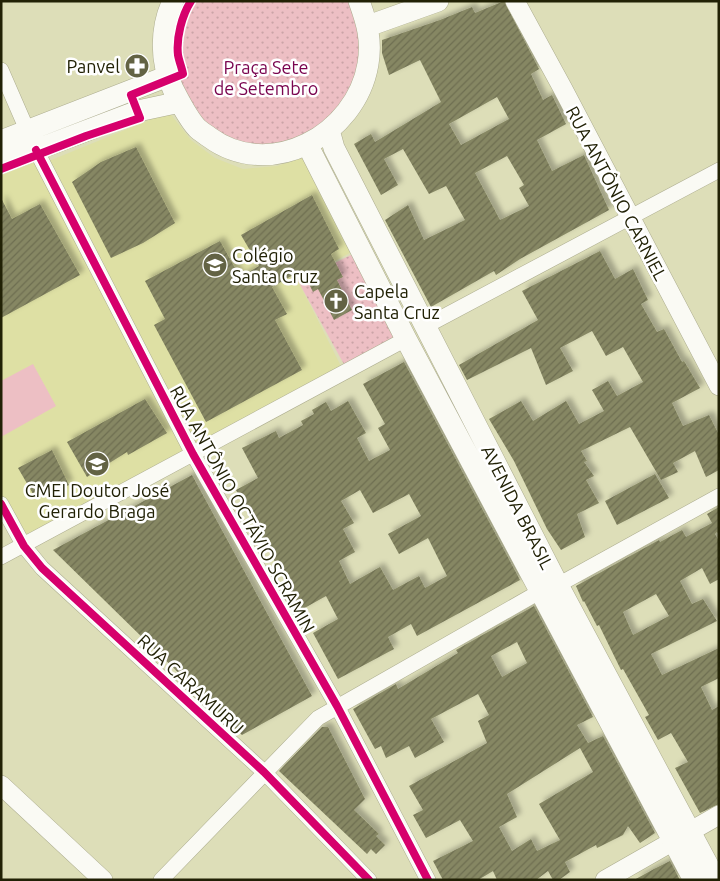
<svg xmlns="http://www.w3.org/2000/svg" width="720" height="881" viewBox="0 0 720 881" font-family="Ubuntu,sans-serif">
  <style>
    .built { fill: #dee0a4 }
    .park { fill: url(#park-dots) }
    .pitch { fill: #edbfc4 }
    .building { fill: url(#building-hatch); fill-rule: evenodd; filter: url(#shadow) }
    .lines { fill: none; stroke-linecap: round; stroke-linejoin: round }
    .minor-casing { stroke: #acac8e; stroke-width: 16 }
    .tertiary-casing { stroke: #acac8e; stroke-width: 20 }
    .secondary-casing { stroke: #acac8e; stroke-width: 22 }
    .minor { stroke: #fafaf4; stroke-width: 15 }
    .tertiary { stroke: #fafaf4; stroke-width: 19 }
    .secondary { stroke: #fafaf4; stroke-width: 21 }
    .cycleway-casing { stroke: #fff; stroke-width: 11 }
    .cycleway { stroke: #d6006c; stroke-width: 8 }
    .labels { text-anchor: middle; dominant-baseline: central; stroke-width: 5; stroke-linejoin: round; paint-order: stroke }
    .poi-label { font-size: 18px; fill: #212105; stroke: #fff; text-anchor: start }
    .park-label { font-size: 18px; fill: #79044f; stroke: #fff }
    .street-label { font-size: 18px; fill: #212105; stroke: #fff }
  </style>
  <defs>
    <pattern id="park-dots" width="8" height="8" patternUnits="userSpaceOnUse" patternTransform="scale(1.25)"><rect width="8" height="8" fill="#edbfc4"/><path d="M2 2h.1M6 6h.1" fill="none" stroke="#cba4a7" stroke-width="1.8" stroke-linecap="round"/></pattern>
    <pattern id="building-hatch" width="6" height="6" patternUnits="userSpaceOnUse" patternTransform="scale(1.25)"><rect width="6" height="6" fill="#868764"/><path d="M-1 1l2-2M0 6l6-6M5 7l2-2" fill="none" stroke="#6d6e50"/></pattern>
    <filter id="shadow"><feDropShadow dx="4.5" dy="-4.5" stdDeviation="2.5" flood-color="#0004"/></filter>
  </defs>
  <rect width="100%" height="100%" fill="#dddeb8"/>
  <!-- built -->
  <path class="built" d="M169 112 191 140 215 158 243 169 277 166 308 156 357 249 298 281 343 370 195 449 49 161Z
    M39 155 193 454 24 546 1 504V168Z"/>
  <!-- park -->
  <path class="park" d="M173 1H359L369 46 329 130 249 155 180 102 167 13Z
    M357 252 401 339 346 368 298 281Z"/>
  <!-- pitch -->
  <path class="pitch" d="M33 364 56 406 1 437V381Z"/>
  <!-- building -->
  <path class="building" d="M504 1 539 69 531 74 543 100 552 95 566 124 537 140 552 171 584 155 609 210 520 259 496 275 494 271 431 307 385 220 408 205 424 240 465 220 446 186 429 194 403 149 384 159 398 185 381 195 354 144 371 134 375 142 441 102 420 60 389 75 382 53V40L440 20 472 7 475 13ZM497 97 509 119 461 145 449 124ZM507 156 524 185 519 188 529 206 500 220 475 173Z
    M136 147 175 223 143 243 111 258 72 182 101 162Z
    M312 195 339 249 331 254 343 277 337 280 352 310 334 320 318 289 313 292 302 270 272 287 287 314 275 320 302 370 206 422 154 325 165 319 145 281 220 241 240 277 259 266 241 235Z
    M1 198 12 219 40 204 80 275 1 318Z
    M600 251 615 279 633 269 648 300 641 304 657 332 664 329 682 362 684 361 700 388 672 403 683 426 709 415 719 435V470L706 477 695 451 673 463 678 472 661 480 630 427 581 451 587 461 584 462 594 476 586 480 599 503 577 514 585 537 561 550 547 529 514 461 489 419 521 401 533 421 566 401 579 424 604 411 592 390 608 381 617 396 643 382 623 347 606 356 592 331 560 348 573 371 546 385 531 348 467 380 459 365 538 320 522 291Z
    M404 362 520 580 417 636 411 624 388 637 394 649 338 679 313 633 338 619 326 596 301 610 236 490 258 478 242 448 276 431 279 438 303 425 301 421 314 414 312 410 326 402 331 411 348 401 366 433 357 438 369 461 390 450 378 428 385 424 363 384ZM360 490 373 513 409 494 421 516 388 534 399 554 428 538 447 576 425 588 419 576 393 590 380 567 350 584 339 561 355 552 343 529 354 523 341 501Z
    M145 399 167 433 128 455 127 452 87 477 67 442Z
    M52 450 69 485 36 499 18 468Z
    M655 474 669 498 617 525 605 501Z
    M192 475 312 696 242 735 53 550Z
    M719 507V535L717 532 715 534 719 541V579L710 584 702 568 680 581 692 604 703 599 717 621 651 654 662 675 719 648V678L701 687 712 710 719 706V804L700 813 675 768 688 762 671 733 658 740 645 717 649 715 623 669 621 670 599 625 597 626 584 601 583 602 576 586 659 540 660 542 682 530 686 537 712 523 707 514ZM656 594 669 616 633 635 623 612Z
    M534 606 593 717 577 725 588 743 603 736 655 833 640 843 628 826 623 835 597 848 596 845 565 862 570 872 559 880H553L548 871 536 880H497L493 871 478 880H443L433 861 473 841 460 820 426 838 413 815 423 810 409 786 487 743 478 721 489 715 478 694 431 719 444 742 415 758 409 746 386 758 381 746 375 749 353 709 396 684 398 689 458 653 456 650ZM517 642 527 663 502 677 491 656ZM580 748 593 772 539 804 560 840 537 851 531 839 512 851 499 827 517 817 507 794Z
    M322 727H328L365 799 354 810 379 834 376 836 385 845 376 854 371 849 367 854 279 771Z
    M670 861 680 880H634L654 869Z"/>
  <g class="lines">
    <defs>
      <path id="minor" d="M1 70 28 132
        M36 150 193 454 337 706 428 880
        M426 326 719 170
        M1 504 24 546 42 568 264 772 369 880
        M1 557 406 339
        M558 585 719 496
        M161 880 318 718 541 591"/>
      <path id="tertiary" d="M515 1 563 89 719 386
        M1 785 103 880
        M605 880 719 815"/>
      <path id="secondary" d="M173 1C160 28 160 62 173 89 180 102 187 117 197 128 200 131 205 134 209 137 270 182 356 135 368 64 372 40 367 23 359 1
        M368 26 438 1
        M329 130 334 148 558 585 716 880
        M1 141 168 76
        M307 144 406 339 694 880
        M1 163 138 111 180 102"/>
    </defs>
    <!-- minor casing -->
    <use href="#minor" class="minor-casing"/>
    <!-- tertiary casing -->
    <use href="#tertiary" class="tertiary-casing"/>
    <!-- secondary casing -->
    <use href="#secondary" class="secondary-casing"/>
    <!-- minor -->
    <use href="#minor" class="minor"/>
    <!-- tertiary -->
    <use href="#tertiary" class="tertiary"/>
    <!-- secondary -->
    <use href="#secondary" class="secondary"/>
    <defs>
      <path id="cycleway" d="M36 150 193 454 337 706 428 880
        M1 169 86 136 140 118 131 95 183 74C182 68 179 61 178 55 176 38 182 15 191 1
        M1 504 24 546 42 568 264 772 369 880"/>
    </defs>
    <!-- cycleway casing -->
    <use href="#cycleway" class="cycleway-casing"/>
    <!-- cycleway -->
    <use href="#cycleway" class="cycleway"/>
  </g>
  <!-- icons -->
  <defs>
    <symbol id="pharmacy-disc" viewBox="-11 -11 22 22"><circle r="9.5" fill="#636344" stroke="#fff"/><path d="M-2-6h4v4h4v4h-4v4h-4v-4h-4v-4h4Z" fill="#fff"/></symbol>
    <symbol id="school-disc" viewBox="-11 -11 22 22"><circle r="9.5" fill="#636344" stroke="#fff"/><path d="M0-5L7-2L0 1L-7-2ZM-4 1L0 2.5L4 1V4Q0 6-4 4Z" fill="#fff"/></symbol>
    <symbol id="church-disc" viewBox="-11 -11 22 22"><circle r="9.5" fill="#636344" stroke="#fff"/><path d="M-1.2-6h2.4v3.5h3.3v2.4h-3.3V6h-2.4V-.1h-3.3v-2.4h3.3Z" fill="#fff"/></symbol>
  </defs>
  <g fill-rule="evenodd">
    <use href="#pharmacy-disc" x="123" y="52" width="28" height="28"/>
    <use href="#school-disc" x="201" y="251" width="28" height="28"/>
    <use href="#church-disc" x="322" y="287" width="28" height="28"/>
    <use href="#school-disc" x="83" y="450" width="28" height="28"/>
  </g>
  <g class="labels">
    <!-- poi labels -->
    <g class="poi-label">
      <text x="120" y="66" text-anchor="end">Panvel</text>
      <text x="232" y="255">Colégio<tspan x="232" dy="21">Santa Cruz</tspan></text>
      <text x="354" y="291">Capela<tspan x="354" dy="21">Santa Cruz</tspan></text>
      <text x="97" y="490" text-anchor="middle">CMEI Doutor José<tspan x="97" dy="21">Gerardo Braga</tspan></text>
    </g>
    <!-- park labels -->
    <g class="park-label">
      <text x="266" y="67">Praça Sete<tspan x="266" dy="21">de Setembro</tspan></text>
    </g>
    <!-- street labels -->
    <g class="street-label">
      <text transform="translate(617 193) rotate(62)">RUA ANTÔNIO CARNIEL</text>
      <text transform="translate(518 507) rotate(63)">AVENIDA BRASIL</text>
      <text transform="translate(243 509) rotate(61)">RUA ANTÔNIO OCTÁVIO SCRAMIN</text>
      <text transform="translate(191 684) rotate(43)">RUA CARAMURU</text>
    </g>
  </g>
  <!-- border -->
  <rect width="720" height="881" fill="none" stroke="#212105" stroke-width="5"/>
</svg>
